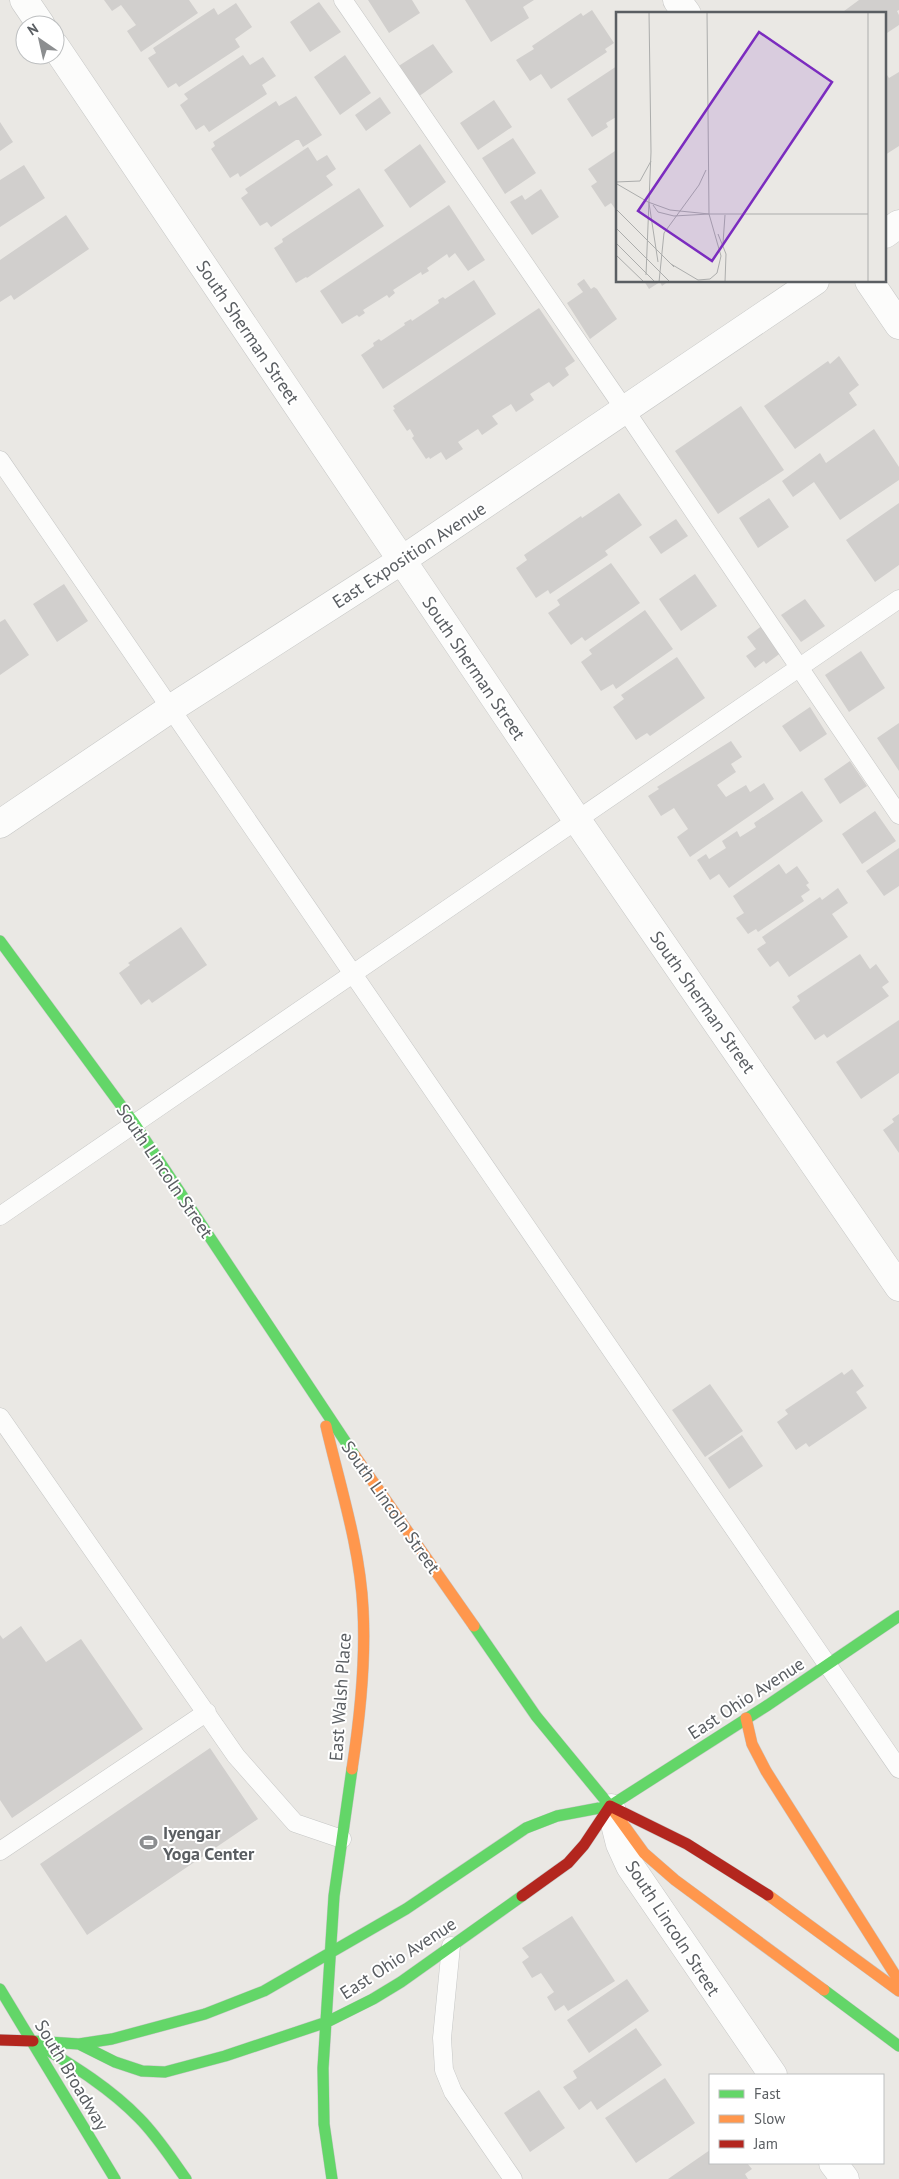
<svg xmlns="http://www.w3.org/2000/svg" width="899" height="2179" viewBox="0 0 899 2179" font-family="'PT Sans',sans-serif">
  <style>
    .building { fill: #d1cfcd }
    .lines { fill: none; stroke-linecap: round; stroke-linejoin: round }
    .lane-casing { stroke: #c6c7c6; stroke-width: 19 }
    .street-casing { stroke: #c6c7c6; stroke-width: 29 }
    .fast-casing { stroke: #c6c6c6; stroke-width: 12 }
    .slow-casing { stroke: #c6c6c6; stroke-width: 12 }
    .jam-casing { stroke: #c6c6c6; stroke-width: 12 }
    .lane { stroke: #fcfcfb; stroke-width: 18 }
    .street { stroke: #fcfcfb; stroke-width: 28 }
    .fast { stroke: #63d668; stroke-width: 11 }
    .slow { stroke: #ff974d; stroke-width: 11 }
    .jam { stroke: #b3261e; stroke-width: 11 }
    .labels { text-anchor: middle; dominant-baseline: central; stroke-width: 4; stroke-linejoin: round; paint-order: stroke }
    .street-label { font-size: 18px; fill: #5a5e62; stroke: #fff }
    .poi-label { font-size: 18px; font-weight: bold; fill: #5a5e62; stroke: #fff; text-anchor: start }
    .inset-road { fill: none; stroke: #acadac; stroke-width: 1 }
    .view { fill: #7b2cbf; fill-opacity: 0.15; stroke: #7b2cbf; stroke-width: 2.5 }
    .inset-edge { fill: none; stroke: #5a5e62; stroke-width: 2.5 }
  </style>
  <rect width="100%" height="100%" fill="#eae8e4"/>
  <!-- building -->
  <path class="building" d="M104 0H189L198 13 141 52 127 31 136 25 121 5 112 11Z
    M368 0H412L420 13 389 33Z
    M465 0H534L523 7 529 18 491 42Z
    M859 0H899V10L897 11 899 15V25L887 33 885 30V14H840Z
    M319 2 341 32 310 52 290 22Z
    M236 3 252 27 235 39 240 47 179 87 176 83 168 88 148 58 156 53 153 48 214 8 218 15Z
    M592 10 614 43 605 49 607 52 551 89 541 74 530 81 516 60 534 49 532 46 581 13 583 16Z
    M433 44 453 72 418 97 397 67Z
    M243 55 250 65 263 57 276 76 262 85 267 94 209 132 204 125 196 130 180 105 188 99 184 94Z
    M345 55 371 93 340 115 314 77Z
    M617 66 618 116 606 123 608 127 592 137 567 99Z
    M885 72 889 78 899 72V146L885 155Z
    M296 96 322 135 303 147 299 140H296L240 177 238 173 230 178 211 149 215 146 213 142 276 101 279 106Z
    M380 97 391 113 366 131 355 115Z
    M494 100 512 127 478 150 460 123Z
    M0 122 13 142 0 151Z
    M513 138 536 173 505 194 482 158Z
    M420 144 446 182 410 208 384 170Z
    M308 147 317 161 327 155 336 169 326 176 333 185 271 227 267 222 260 226 241 198 248 193 245 189Z
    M618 149V208L616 210 611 203 605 207 591 186 597 182 588 169Z
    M24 165 45 198 0 227V180Z
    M359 188 384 226 307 278 306 277 296 283 274 248 283 242 282 239Z
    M541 189 559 217 532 235 510 202 522 195 525 200Z
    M449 205 485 260 468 271 455 253 449 258 447 254 427 268 429 271 422 275 421 272 393 290 395 293 389 298 387 295 363 310 365 313 359 317 357 315 342 324 320 291Z
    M66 215 89 249 14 300 11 295 0 302V260Z
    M584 279 591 289 594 287 597 289 617 319 590 339 567 303 583 292 577 284Z
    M474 280 496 314 383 389 361 355 374 346 373 343 379 339 381 341 405 325 404 323 411 319 412 321 439 303 438 300 443 297 445 299Z
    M644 281H669L662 286 660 282 649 289Z
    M539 308 575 361 565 368 569 375 553 387 549 382 530 394 534 400 516 412 511 404 492 416 498 424 482 435 478 429 458 442 463 449 446 460 441 452 430 459 429 457 426 459 412 438 414 436 410 429 407 431 393 410 395 409 393 406Z
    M839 356 859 385 849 393 857 405 795 449 764 406 828 361 830 364Z
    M741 406 784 470 718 514 675 451Z
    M874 429 899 467V480L840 520 814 482 793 497 782 481 820 453 826 463Z
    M619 493 642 525 605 551 608 555 550 594 548 590 536 598 516 568 527 560 524 555 581 516 582 518Z
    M769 498 789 527 758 548 739 518Z
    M899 503V565L875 582 846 540Z
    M676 519 688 536 661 554 649 537Z
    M611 563 640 603 585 641 582 637 571 645 548 613 560 605 557 600Z
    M695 574 717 606 681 631 659 599Z
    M64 584 88 621 57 642 33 604Z
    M805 599 825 626 801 642 781 615Z
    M645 610 673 649 616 689 613 684 601 691 581 662 592 654 589 650Z
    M5 619 29 655 0 675V622Z
    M763 625 782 652 766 664 764 661 755 668 746 656 756 649 747 637Z
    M861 651 885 688 849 712 825 675Z
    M677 657 705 698 650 736 647 733 636 740 613 707 624 699 621 695Z
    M810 707 827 734 800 752 782 726Z
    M899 723V771L877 738Z
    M731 741 742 757 731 764 736 772 717 785 726 797 746 785 750 792 764 783 774 799 690 857 677 837 688 829 674 808 661 816 648 796 659 789 657 787Z
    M850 761 867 786 840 804 824 779Z
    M802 791 823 821 729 888 719 874 710 880 697 860 706 854 709 859 726 848 722 841 737 831 740 837 756 827 754 823Z
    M875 811 896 841 862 864 842 834Z
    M899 848V886L884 896 866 871Z
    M779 864 786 874 797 866 809 883 806 885 810 890 801 896 804 901 758 932 756 929 748 934 736 918 744 913 733 896Z
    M838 888 848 903 832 914 848 937 789 977 778 961 770 967 757 949 766 943 762 937 820 897 822 900Z
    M181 927 207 965 152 1003 149 999 141 1005 119 973 130 965 128 963Z
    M860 954 870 969 876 964 889 982 882 987 889 996 827 1038 824 1034 815 1040 792 1007 800 1001 797 996Z
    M899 1020V1073L861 1099 836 1062Z
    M899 1114V1153L883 1130 894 1122 892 1119Z
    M852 1369 864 1386 856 1392 867 1408 809 1447 806 1443 796 1450 777 1422 788 1414 785 1410 842 1372 844 1375Z
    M710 1384 743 1431 705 1457 672 1410Z
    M742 1435 763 1466 729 1489 708 1458Z
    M21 1626 46 1662 81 1639 143 1729 12 1818 0 1800V1635L3 1639Z
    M210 1748 258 1819 87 1935 40 1864Z
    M572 1916 615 1981 568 2011 564 2005 555 2011 547 1997 554 1992 541 1973 532 1978 522 1962 529 1957 522 1948Z
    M627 1979 649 2011 589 2053 567 2020Z
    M636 2028 662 2065 597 2110 591 2101 579 2110 563 2087 577 2078 573 2071Z
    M665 2078 695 2123 636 2163 605 2118Z
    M539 2090 565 2128 530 2152 504 2113Z
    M710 2150V2163H747L752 2169 745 2174 748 2179H668Z"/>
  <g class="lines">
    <defs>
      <path id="lane" d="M343 0 625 410 899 815
        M0 460 899 1769
        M0 1216 899 599
        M0 1417 236 1756 295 1823 342 1839
        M0 1851 207 1712
        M451 1946 442 2038 444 2070 453 2092 513 2179"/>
      <path id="street" d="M24 0 41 25
        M677 0 687 14
        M55 46 577 820 899 1287
        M885 234 899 224
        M869 281 899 325
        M0 824 170 709 402 560 815 281
        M611 1808 620 1844 630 1866 773 2075
        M833 2163 845 2179"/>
      <path id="fast" d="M0 941 134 1123 355 1456
        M474 1626 536 1716 610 1806
        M610 1806 768 1705 899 1616
        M0 1989 115 2179
        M824 1990 899 2046
        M33 2041 79 2044 112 2039 205 2014 264 1991 406 1909 526 1828 557 1816 610 1806
        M36 2043C72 2065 109 2087 139 2118 157 2136 171 2158 186 2179
        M79 2044 115 2062 142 2071 165 2072 225 2056 327 2022 373 1999 401 1982 522 1896
        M332 2179 324 2124 323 2068 334 1896 352 1769"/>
      <path id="slow" d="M326 1426C340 1486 360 1547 363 1609 366 1663 360 1717 352 1769
        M355 1456 474 1626
        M746 1718 752 1744 766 1771 899 1981
        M610 1806 644 1853 675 1880 824 1990
        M768 1895 899 1991"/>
      <path id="jam" d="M610 1806 687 1844 768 1895
        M522 1896 568 1863 584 1845 610 1806
        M0 2040 33 2041"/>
    </defs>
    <!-- lane casing -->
    <use href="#lane" class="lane-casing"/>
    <!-- street casing -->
    <use href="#street" class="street-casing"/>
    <!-- fast casing -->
    <use href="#fast" class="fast-casing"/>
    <!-- slow casing -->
    <use href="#slow" class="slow-casing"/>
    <!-- jam casing -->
    <use href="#jam" class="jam-casing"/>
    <!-- lane -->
    <use href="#lane" class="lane"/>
    <!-- street -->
    <use href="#street" class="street"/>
    <!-- fast -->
    <use href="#fast" class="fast"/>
    <!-- slow -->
    <use href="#slow" class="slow"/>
    <!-- jam -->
    <use href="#jam" class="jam"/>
  </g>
  <!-- icons -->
  <defs>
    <symbol id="stadium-bare" viewBox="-9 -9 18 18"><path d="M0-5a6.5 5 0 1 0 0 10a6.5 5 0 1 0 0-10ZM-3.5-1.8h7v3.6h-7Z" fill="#8c8e90" stroke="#fff" stroke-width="2.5" paint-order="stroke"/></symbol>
  </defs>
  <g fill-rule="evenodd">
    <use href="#stadium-bare" x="136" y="1830" width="25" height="25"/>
  </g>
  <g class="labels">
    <!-- street labels -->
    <g class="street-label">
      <text transform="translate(248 332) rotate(56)">South Sherman Street</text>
      <text transform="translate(409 555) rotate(-33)">East Exposition Avenue</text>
      <text transform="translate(474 668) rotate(56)">South Sherman Street</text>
      <text transform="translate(703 1002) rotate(55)">South Sherman Street</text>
      <text transform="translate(165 1171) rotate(56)">South Lincoln Street</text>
      <text transform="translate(391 1507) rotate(55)">South Lincoln Street</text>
      <text transform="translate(340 1697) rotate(-86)">East Walsh Place</text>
      <text transform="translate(746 1698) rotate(-33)">East Ohio Avenue</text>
      <text transform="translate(673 1928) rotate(57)">South Lincoln Street</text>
      <text transform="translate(398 1958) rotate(-33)">East Ohio Avenue</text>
      <text transform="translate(72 2075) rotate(59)">South Broadway</text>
    </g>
    <!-- poi labels -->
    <g class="poi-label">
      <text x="163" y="1832">Iyengar<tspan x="163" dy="21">Yoga Center</tspan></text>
    </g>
  </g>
  <!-- overview -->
  <g transform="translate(616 12)">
    <rect width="270" height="270" fill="#eae8e4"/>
    <path class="inset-road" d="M91 0 93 202M0 170 24 169 35 149M1 172 32 190M32 190 54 198 93 202M33 191 42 250M37 193 42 200 58 204 93 202M0 197 58 255M93 202H252M0 216 54 270M102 222 110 242 109 270M0 231 39 270M107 231 109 203M0 243 28 270M55 252 82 268 94 267 101 261 105 244 93 202M30 263 35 140 33 0M43 270 48 221 83 173 90 158M252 270V0"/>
    <path class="view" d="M143 20 216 70 96 249 22 199Z"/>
    <rect width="270" height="270" class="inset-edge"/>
  </g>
  <!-- legend -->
  <rect x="709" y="2074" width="175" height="90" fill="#ffffff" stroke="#bdbfc0"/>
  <rect x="719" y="2090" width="25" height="8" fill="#63d668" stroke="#bdbfc0"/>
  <text x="754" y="2099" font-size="15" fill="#5a5e62">Fast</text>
  <rect x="719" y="2115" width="25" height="8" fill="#ff974d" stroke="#bdbfc0"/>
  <text x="754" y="2124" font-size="15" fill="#5a5e62">Slow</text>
  <rect x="719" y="2140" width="25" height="8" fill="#b3261e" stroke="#bdbfc0"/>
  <text x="754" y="2149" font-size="15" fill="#5a5e62">Jam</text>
  <!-- north arrow -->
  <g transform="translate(40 40) rotate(326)"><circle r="24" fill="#ffffff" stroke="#bdbfc0"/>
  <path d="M0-4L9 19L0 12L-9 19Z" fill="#8c8e90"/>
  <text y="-8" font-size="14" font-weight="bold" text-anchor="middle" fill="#5a5e62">N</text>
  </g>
</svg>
